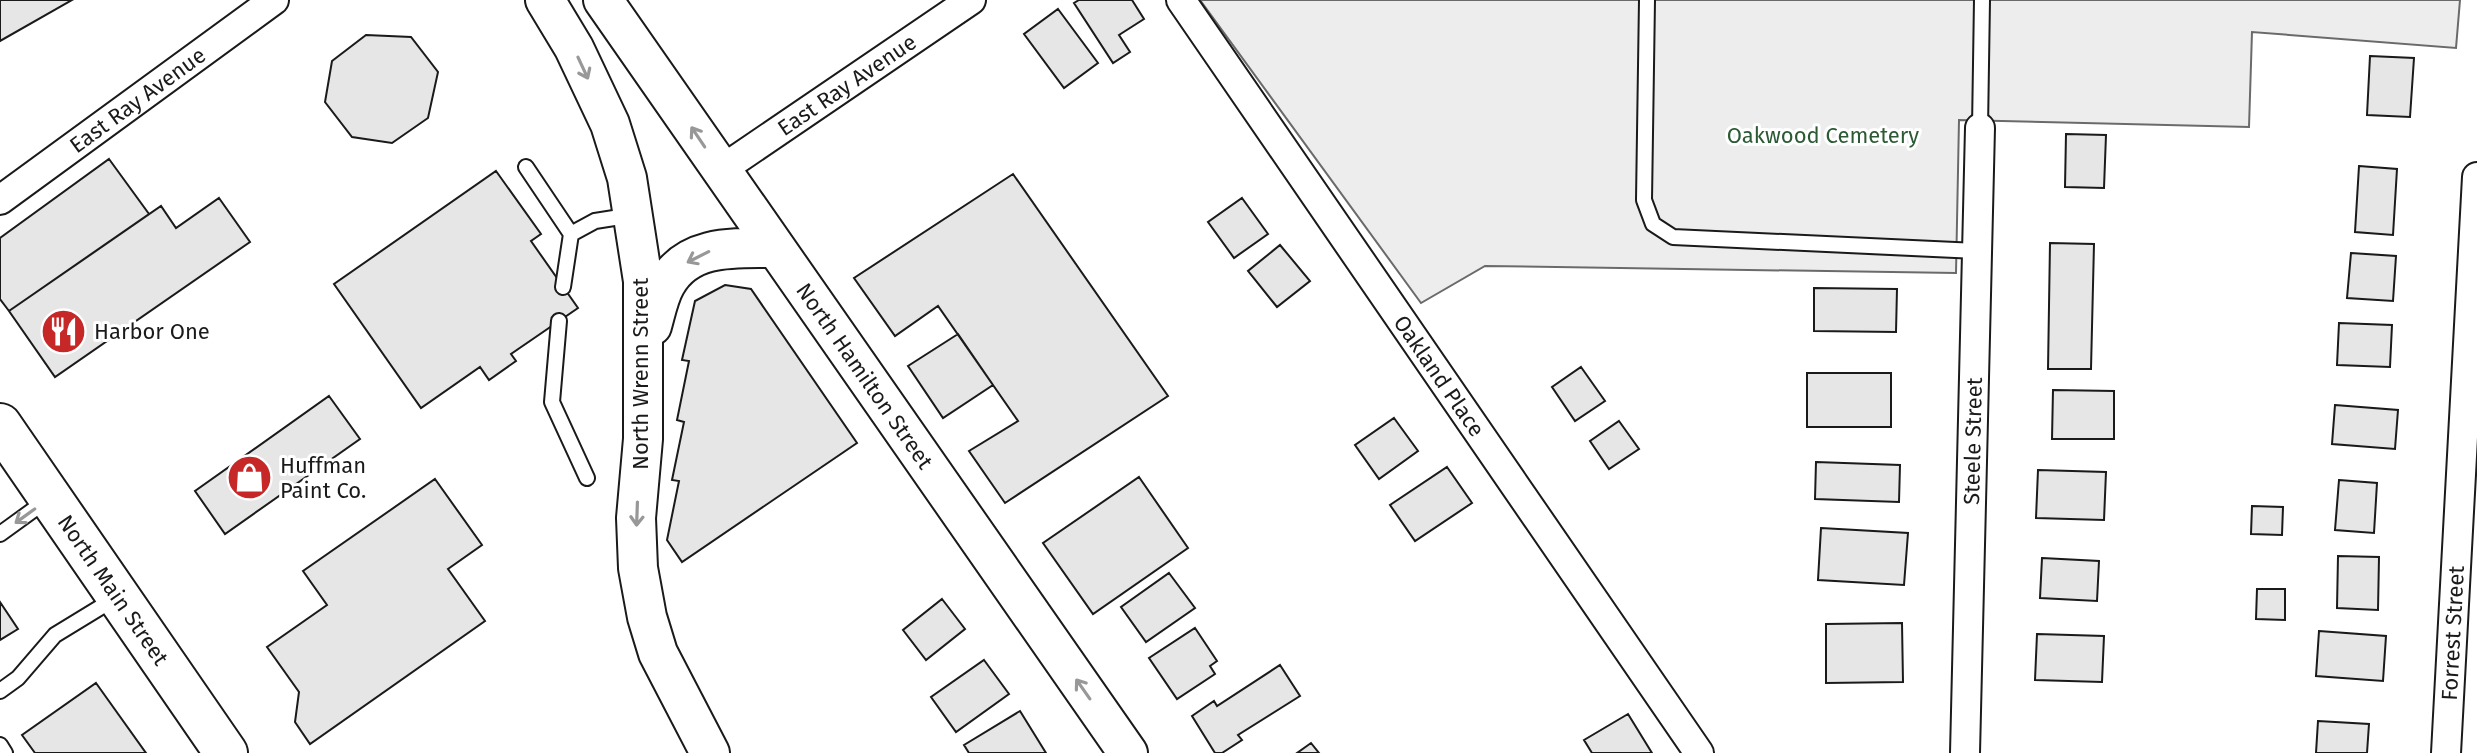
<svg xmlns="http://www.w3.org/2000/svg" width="2477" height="753" viewBox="0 0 2477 753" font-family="'Fira Sans',sans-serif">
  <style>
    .built { fill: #ededed; stroke: #6a6a6a; stroke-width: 2 }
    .building { fill: #e6e6e6; stroke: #1a1a1a; stroke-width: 2 }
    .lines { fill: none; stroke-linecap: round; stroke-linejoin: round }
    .lane-casing { stroke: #1a1a1a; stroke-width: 18 }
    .street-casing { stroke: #1a1a1a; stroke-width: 32 }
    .secondary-casing { stroke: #1a1a1a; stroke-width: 42 }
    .primary-casing { stroke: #1a1a1a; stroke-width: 46 }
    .lane { stroke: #fff; stroke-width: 14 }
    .street { stroke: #fff; stroke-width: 28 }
    .secondary { stroke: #fff; stroke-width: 38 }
    .primary { stroke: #fff; stroke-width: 42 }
    .oneway { stroke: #989898 }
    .labels { text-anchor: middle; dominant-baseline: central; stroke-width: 6; stroke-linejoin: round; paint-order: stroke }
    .street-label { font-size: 22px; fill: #1a1a1a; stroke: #fff }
    .park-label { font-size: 22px; fill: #2b5a34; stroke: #fff }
    .poi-label { font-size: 22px; fill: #1a1a1a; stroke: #fff; text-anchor: start }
  </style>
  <rect width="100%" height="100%" fill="#fff"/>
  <!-- built -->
  <path class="built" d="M1200 0H2460L2456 48 2252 32 2249 127 1959 120 1956 273 1485 266 1421 303Z"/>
  <!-- building -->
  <path class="building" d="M0 0H72L0 41Z
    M1079 0H1132L1144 19 1119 35 1130 52 1113 63 1074 3Z
    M1058 9 1098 63 1064 88 1024 34Z
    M366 35 411 37 438 72 428 118 392 143 352 137 325 102 332 61Z
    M2370 56 2414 58 2410 117 2367 115Z
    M2066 134 2106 135 2104 188 2065 187Z
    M109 159 149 214 9 311 0 299V238Z
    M2359 166 2397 169 2393 235 2355 232Z
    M496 171 541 234 531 241 578 308 511 354 516 361 489 380 480 367 421 408 334 284Z
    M1013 174 1168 396 1005 503 969 451 1018 421 938 306 895 336 854 278Z
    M219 198 250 242 55 377 9 311 161 206 176 228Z
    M1242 198 1268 234 1234 258 1208 222Z
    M2050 243 2094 244 2091 369H2048Z
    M1280 245 1310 281 1277 307 1248 271Z
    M2351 253 2396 256 2393 301 2347 298Z
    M725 285 751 289 857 443 682 562 667 540 679 481 672 480 684 422 677 420 689 361 682 360 695 301Z
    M1814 288 1897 289 1896 332 1814 331Z
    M2339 323 2392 325 2390 367 2337 365Z
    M958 334 993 385 943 418 908 366Z
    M1581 367 1605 401 1575 421 1552 387Z
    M1807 373H1891V427H1807Z
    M2053 390 2114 391V439H2052Z
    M329 396 360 439 225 534 195 491Z
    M2335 405 2398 410 2395 449 2332 444Z
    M1394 418 1418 451 1379 479 1355 445Z
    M1619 421 1639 449 1609 469 1590 441Z
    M1816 462 1900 465 1899 502 1815 499Z
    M1447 467 1472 503 1415 541 1390 505Z
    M2038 470 2106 472 2104 520 2036 518Z
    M1139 477 1188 548 1093 614 1043 543Z
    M435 479 482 545 448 569 485 621 310 744 295 722 299 692 267 647 327 605 303 571Z
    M2339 480 2377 483 2374 533 2335 530Z
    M2252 506 2283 507 2282 535 2251 534Z
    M1821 528 1908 533 1904 585 1818 580Z
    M2338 556 2379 557 2378 610 2337 608Z
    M2042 558 2099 561 2097 601 2040 598Z
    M1169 573 1195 608 1146 642 1121 607Z
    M2257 589H2285V620L2256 619Z
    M942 599 965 629 926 660 903 630Z
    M0 602 18 629 0 640Z
    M1902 623 1903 682 1826 683V624Z
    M1195 628 1217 661 1210 666 1215 674 1177 699 1149 658Z
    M2319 631 2386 636 2383 681 2316 676Z
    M2037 634 2104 636 2102 682 2035 680Z
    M984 660 1009 694 956 732 931 697Z
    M1280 665 1300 696 1238 735 1242 740 1222 753H1215L1192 716 1214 701 1217 706Z
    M96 683 146 753H35L22 735Z
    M1020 711 1046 753H969L964 745Z
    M1628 714 1652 753H1592L1584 740Z
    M2318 721 2369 724 2367 753H2316Z
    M1311 743 1319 753H1297Z"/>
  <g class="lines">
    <defs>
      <path id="lane" d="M1647 0 1644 200 1653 224 1673 237 1977 251
        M1980 128 1982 0
        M526 167 571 234
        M563 287 571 234 595 221 633 215
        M559 321 552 402 587 478
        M0 534 47 500
        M0 691 18 678 55 635 114 599
        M0 745 5 753"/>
      <g id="street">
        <path id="s1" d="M1181 0 1699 753"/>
        <path id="s2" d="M721 170 971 0"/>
        <path id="s3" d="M0 200 274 0"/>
        <path id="s4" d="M1965 753 1980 128"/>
        <path id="s5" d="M2446 753 2477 177"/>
      </g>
      <g id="secondary">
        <path d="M545 0 574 48 610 124 627 178 643 281V439L636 518 638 568 647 617 658 653 710 753"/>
        <path id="s6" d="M603 0 1128 753"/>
        <path d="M652 326C656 312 659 296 666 284 688 244 735 248 774 248"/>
      </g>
      <g id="primary">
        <path id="s7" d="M0 425 226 753"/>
      </g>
    </defs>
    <!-- lane casing -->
    <use href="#lane" class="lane-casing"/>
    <!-- street casing -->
    <use href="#street" class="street-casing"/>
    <!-- secondary casing -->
    <use href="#secondary" class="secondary-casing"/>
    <!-- primary casing -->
    <use href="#primary" class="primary-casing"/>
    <!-- lane -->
    <use href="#lane" class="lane"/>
    <!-- street -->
    <use href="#street" class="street"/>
    <!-- secondary -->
    <use href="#secondary" class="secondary"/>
    <!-- primary -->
    <use href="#primary" class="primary"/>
  </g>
  <!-- one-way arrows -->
  <defs><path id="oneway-shaft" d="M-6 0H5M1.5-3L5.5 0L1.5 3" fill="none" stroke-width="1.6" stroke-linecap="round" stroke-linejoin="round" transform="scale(2)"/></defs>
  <g class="oneway">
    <use href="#oneway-shaft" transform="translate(583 68) rotate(65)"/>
    <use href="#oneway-shaft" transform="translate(698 137) rotate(-124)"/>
    <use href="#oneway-shaft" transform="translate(698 257) rotate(153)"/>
    <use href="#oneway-shaft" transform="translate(637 514) rotate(92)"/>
    <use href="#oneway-shaft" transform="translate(25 516) rotate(144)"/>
    <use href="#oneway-shaft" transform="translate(1083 689) rotate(-125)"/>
  </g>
  <!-- icons -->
  <defs>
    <symbol id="restaurant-disc" viewBox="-11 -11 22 22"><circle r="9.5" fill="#c62828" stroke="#fff"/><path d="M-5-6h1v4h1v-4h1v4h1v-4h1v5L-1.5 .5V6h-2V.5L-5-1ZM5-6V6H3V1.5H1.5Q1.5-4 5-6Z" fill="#fff"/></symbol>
    <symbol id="shop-disc" viewBox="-11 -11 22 22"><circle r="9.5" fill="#c62828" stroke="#fff"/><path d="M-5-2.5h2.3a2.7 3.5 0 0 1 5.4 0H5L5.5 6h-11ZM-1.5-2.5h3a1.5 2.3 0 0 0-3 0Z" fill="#fff"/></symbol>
  </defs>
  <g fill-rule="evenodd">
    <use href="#restaurant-disc" x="38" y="306" width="51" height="51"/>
    <use href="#shop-disc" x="224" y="452" width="51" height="51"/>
  </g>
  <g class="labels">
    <!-- street labels -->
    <g class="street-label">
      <text stroke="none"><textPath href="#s2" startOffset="152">East Ray Avenue</textPath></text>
      <text stroke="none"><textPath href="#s3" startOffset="170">East Ray Avenue</textPath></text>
      <text transform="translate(640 374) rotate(-90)">North Wrenn Street</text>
      <text stroke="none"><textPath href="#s1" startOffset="456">Oakland Place</textPath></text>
      <text stroke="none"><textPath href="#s6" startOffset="458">North Hamilton Street</textPath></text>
      <text stroke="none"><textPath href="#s4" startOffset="312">Steele Street</textPath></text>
      <text stroke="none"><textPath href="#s7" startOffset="200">North Main Street</textPath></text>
      <text stroke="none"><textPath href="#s5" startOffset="120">Forrest Street</textPath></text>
    </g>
    <!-- park labels -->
    <g class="park-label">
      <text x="1823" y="135">Oakwood Cemetery</text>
    </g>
    <!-- poi labels -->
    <g class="poi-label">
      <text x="94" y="331">Harbor One</text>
      <text x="280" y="465">Huffman<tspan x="280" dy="25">Paint Co.</tspan></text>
    </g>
  </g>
</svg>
